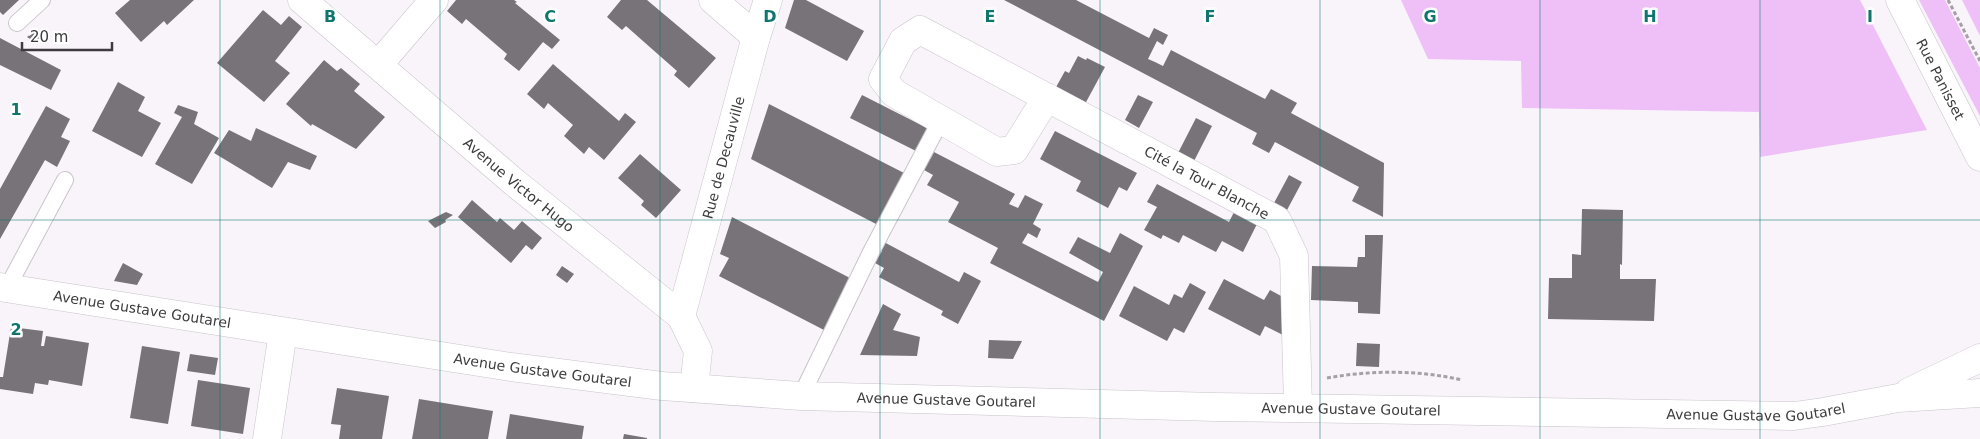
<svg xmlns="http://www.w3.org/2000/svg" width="1980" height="439" viewBox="0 0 1980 439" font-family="'DejaVu Sans',sans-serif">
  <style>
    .green { fill: #eec0f7 }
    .building { fill: #787379 }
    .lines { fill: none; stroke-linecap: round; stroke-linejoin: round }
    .service-casing { stroke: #c9c4ca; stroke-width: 18 }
    .minor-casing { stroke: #c9c4ca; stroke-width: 29 }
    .path { stroke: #a4a0a4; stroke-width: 3; stroke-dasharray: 4 2.5; stroke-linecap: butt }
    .service { stroke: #fff; stroke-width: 16 }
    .minor { stroke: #fff; stroke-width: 28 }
    .grid { fill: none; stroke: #0f766e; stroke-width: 1; stroke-opacity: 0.55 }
    .labels { text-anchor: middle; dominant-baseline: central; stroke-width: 5; stroke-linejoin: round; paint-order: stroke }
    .street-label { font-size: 14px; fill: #3d3b3d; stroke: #fff }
    .grid-label { font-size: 16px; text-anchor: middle; font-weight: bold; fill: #0f766e; stroke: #fff; stroke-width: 5; stroke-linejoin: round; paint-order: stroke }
  </style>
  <rect width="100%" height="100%" fill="#f9f4fa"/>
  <!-- green -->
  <path class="green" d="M1401 0H1860L1927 130 1760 157 1759 112 1522 108 1521 61 1428 59Z
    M1919 0H1945L1980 68V116Z
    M1962 0H1980V36Z"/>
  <!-- building -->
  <path class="building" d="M0 0H19L3 15 0 12Z
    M130 0H194L167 25 164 21 141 42 115 13Z
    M456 0H514L517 2 515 3 560 40 552 49 543 42 519 71 504 59 507 54 466 19 462 24 447 11Z
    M621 0H647L716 58 689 88 674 75 677 71 652 49 626 26 622 30 607 17Z
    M794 0H806L864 31 847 61 785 28Z
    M1004 0H1076L1149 38 1154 28 1168 35 1163 45 1157 41 1148 59 1155 62 1163 66 1171 50 1265 99 1271 89 1297 103 1291 113 1384 163 1383 217 1352 201 1359 187 1275 142 1269 153 1252 144 1257 133Z
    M263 10 281 25 289 16 302 27 275 61 290 73 264 102 217 63Z
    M35 31 41 38 35 42 27 37Z
    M0 38 61 70 51 90 0 65Z
    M1078 56 1086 60 1087 58 1105 67 1085 104 1055 89 1065 71 1069 73Z
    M324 60 337 71 341 68 360 84 354 91 385 117 356 149 312 124 311 126 286 104Z
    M553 64 619 121 625 113 636 122 604 160 589 147 584 154 564 136 573 125 548 103 544 109 527 94Z
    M118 82 145 97 138 111 161 123 142 157 92 131Z
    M862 95 927 128 916 151 850 118Z
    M1138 95 1153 102 1139 128 1125 120Z
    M769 104 904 173 878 225 751 159Z
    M178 105 198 112 194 124 219 138 192 184 155 164 182 117 174 113Z
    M46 106 70 119 61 137 70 141 57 167 45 160 0 239V189Z
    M1196 118 1212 126 1194 161 1178 153Z
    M256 128 317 156 310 170 288 162 272 188 214 153 229 130 251 141Z
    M1055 131 1137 173 1127 191 1119 187 1108 208 1076 191 1081 181 1040 159Z
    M934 152 1015 194 1009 204 1018 208 1025 195 1043 204 1033 224 1041 229 1037 238 1028 233 1022 243 1098 282 1103 272 1069 253 1078 237 1110 253 1120 233 1143 246 1104 321 990 263 998 248 948 222 959 202 927 185 933 175 924 170Z
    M640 154 681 190 656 218 641 205 644 201 618 178Z
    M1289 175 1302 182 1287 210 1274 203Z
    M1157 184 1229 222 1234 212 1257 224 1243 252 1222 241 1216 252 1183 235 1179 243 1163 235 1161 239 1144 230 1157 207 1147 202Z
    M472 200 497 222 500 218 514 230 522 221 542 238 532 250 526 245 511 263 458 217Z
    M1582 209 1623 210 1622 265 1620 264V279H1656L1654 321 1548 319 1549 278H1572V254L1581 255Z
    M446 212 453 215 445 220 446 222 435 228 428 221Z
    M732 217 850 278 824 330 719 276 729 258 720 254Z
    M1365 235H1383L1380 314 1358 313V302L1311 300 1312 266 1357 267 1358 257H1365Z
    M882 241 959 282 964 272 981 281 958 324 941 315 943 311 879 277 884 268 875 263 882 251 878 249Z
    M123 263 143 274 137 285 114 281Z
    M562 266 574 274 567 283 556 275Z
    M1224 279 1264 300 1270 290 1283 297V335L1265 326 1260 336 1208 309Z
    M1190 283 1206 292 1184 333 1174 328 1167 341 1119 316 1134 286 1169 305 1174 294 1182 298Z
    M883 304 901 314 893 330 920 337 917 356 860 355Z
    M11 327 43 331 41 346H44L46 336 89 343 82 386 49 380 48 385 35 383 33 394 0 389V377H3Z
    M989 340 1022 341 1013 359 988 358Z
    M1357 343 1380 344 1379 367 1356 366Z
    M142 346 180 352 168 424 130 418Z
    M190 354 218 358 215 375 187 371Z
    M198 380 250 388 243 434 191 426Z
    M337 388 389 396 382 439H339L341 425 331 424Z
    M419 399 493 411 488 439H412Z
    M510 414 584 426 582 439H506Z
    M624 434 647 438V439H623Z"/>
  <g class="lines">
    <defs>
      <path id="service" d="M17 23 42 0
        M7 288 65 180
        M801 396 871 252 941 120"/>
      <g id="minor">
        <path id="s1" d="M302 0 515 183 681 316 698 351 694 388"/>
        <path d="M713 0 756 37"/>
        <path id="s2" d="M1900 0 1980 157"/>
        <path d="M379 64 434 0"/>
        <path id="s3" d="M1047 97 1014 150 997 152 894 93 883 79 903 41 920 30 1277 220 1294 256 1298 407"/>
        <path id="s4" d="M0 287 511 367 662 386 801 396 1216 407 1794 416 1823 412 1898 398 1980 393"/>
        <path id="s5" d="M681 316 756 37 768 0"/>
        <path d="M1909 392 1980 358"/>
        <path d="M267 439 283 332"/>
      </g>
    </defs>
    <!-- service casing -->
    <use href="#service" class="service-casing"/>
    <!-- minor casing -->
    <use href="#minor" class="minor-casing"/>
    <!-- path -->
    <path class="path" d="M1948 0 1980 61
      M1327 378C1371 370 1419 370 1462 380"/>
    <!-- service -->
    <use href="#service" class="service"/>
    <!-- minor -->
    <use href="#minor" class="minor"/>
  </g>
  <!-- grid -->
  <path class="grid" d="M220 0V439M440 0V439M660 0V439M880 0V439M1100 0V439M1320 0V439M1540 0V439M1760 0V439M0 220H1980"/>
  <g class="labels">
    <!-- street labels -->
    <g class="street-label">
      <text stroke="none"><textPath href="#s2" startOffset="89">Rue Panisset</textPath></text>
      <text stroke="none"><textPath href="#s5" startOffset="164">Rue de Decauville</textPath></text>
      <text stroke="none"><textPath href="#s3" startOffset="604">Cité la Tour Blanche</textPath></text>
      <text stroke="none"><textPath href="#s1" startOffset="285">Avenue Victor Hugo</textPath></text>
      <text stroke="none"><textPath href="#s4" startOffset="144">Avenue Gustave Goutarel</textPath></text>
      <text stroke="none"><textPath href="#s4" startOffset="549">Avenue Gustave Goutarel</textPath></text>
      <text stroke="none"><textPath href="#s4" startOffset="954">Avenue Gustave Goutarel</textPath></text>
      <text stroke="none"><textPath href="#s4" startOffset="1359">Avenue Gustave Goutarel</textPath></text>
      <text stroke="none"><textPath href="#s4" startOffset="1764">Avenue Gustave Goutarel</textPath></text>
    </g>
  </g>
  <g class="grid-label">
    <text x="330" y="22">B</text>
    <text x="550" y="22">C</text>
    <text x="770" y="22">D</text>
    <text x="990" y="22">E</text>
    <text x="1210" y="22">F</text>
    <text x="1430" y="22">G</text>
    <text x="1650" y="22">H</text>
    <text x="1870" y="22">I</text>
    <text x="16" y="115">1</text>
    <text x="16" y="335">2</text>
  </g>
  <!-- scale -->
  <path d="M22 42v8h90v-8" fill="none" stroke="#3d3b3d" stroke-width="2.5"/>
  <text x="30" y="42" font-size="15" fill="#3d3b3d" stroke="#ffffff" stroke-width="4" paint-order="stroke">20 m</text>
</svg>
